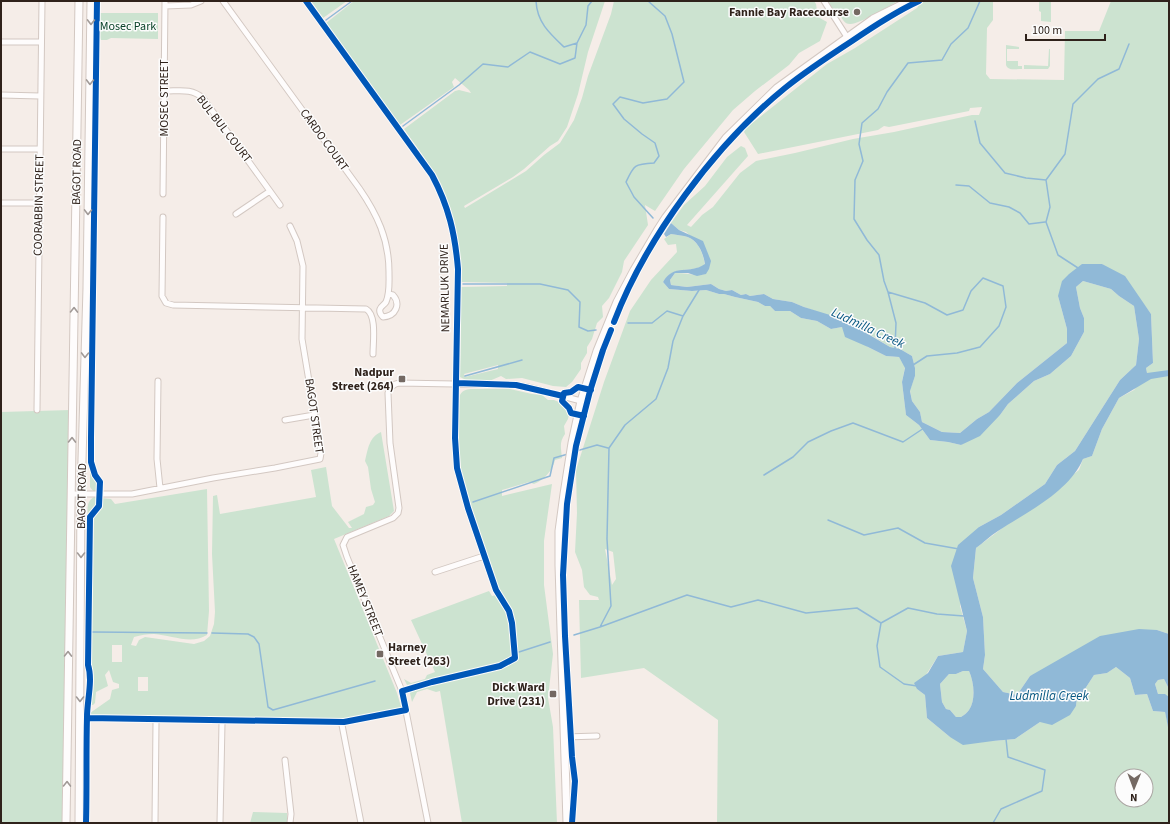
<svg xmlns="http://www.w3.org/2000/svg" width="1170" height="824" viewBox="0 0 1170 824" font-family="'Source Sans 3',sans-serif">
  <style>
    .green { fill: #cce3d0; fill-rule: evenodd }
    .water { fill: #90b9d7; fill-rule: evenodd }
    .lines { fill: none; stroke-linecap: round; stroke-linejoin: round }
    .stream { stroke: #90b9d7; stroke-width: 1.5 }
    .street-casing { stroke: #d3c8c2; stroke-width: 7 }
    .secondary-casing { stroke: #d3c8c2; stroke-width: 9 }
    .street { stroke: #fefcfc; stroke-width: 5 }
    .secondary { stroke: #fefcfc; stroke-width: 7 }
    .cycleway-casing { stroke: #fcfcfc; stroke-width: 8 }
    .cycleway { stroke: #0057b8; stroke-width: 6 }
    .oneway { stroke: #a19a97 }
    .poi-dot { fill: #746963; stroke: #fcfcfc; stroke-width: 1.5 }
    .labels { text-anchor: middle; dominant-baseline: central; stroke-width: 3; stroke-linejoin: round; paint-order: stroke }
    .poi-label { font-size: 12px; font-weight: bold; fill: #2f221b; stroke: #fcfcfc; text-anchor: end }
    .park-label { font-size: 12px; fill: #094329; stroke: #fcfcfc }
    .street-label { font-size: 12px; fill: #2f221b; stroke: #fcfcfc }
    .water-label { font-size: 13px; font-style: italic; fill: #065782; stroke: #fcfcfc }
  </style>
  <rect width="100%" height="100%" fill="#f5ede8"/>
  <!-- green -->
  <path class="green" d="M311 1H347L323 18Z
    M354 1H605L588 52 578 94 567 127 558 141 550 146 524 169 513 177 464 206 465 208 526 171 544 155 560 143 574 120 582 98 588 76 611 14 614 1H814L816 4 818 17 827 22 820 41 799 53 789 65 755 91 733 110 684 169 655 211 645 205 648 225 624 261 622 272 609 298 602 306 603 317 597 323 592 339 587 347V353L581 363V369L572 382 566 387 553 386 522 378 506 379 501 376 487 382 468 381 460 377 461 287 507 286V283L461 282C460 240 455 206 432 170 424 156 413 142 404 129L455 91 459 90 471 93 469 90 455 78 452 82 454 87 400 125 326 23ZM498 365V369L465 377 464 374Z
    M829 1H898C889 6 858 25 850 24 844 24 843 19 839 15 834 9 830 10 829 1Z
    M922 1H993V20L987 28 986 74 990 79 1064 80 1065 31H1099L1111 1H1169V634L1157 630 1030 676 1017 695 1003 692 983 669 985 655 983 617 973 578 976 548 1079 470 1083 459 1092 456 1102 429 1119 398 1134 390 1147 374 1146 368 1153 363 1151 314 1140 299 1102 264 1058 296 1067 329V343L1017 383 989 412 977 419 960 433 942 432 922 422 920 412 912 401 910 390 915 376V368L912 356 900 349 890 347 874 337 840 320 804 307 792 302 773 299 764 294 750 296 746 294 741 295 732 290 726 291 719 289 711 284 687 287 671 285 670 280 675 273C686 273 695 276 705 274L707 251 686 232 679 230 671 223 684 205 705 186 727 157 741 146 745 148 748 156 687 225 691 227 702 215 713 207 740 173 756 161 795 153 853 139 894 132 972 115H979L982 107 970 108 969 111 889 127 884 126 878 130 758 154 744 132 746 128 827 64 855 48 917 8Z
    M1032 1H1051V22L1041 21V12L1039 11V1Z
    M98 13H158V39L111 38 107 40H101L100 38H98Z
    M1006 45 1019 47V49H1007V61H1018V66H1022V69C1016 69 1008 71 1006 65Z
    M1049 49H1050V66L1048 69H1024V65L1048 66Z
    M671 234C676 235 679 235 684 236 697 238 703 252 705 265 689 274 674 264 663 282L669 289 692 291 706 290 719 294H724L735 297 758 302 765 306H770L775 311H790L801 318 817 321 831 329 842 327 868 347 886 356 899 357 905 367 902 382 906 415 919 425 930 440 948 442 961 445 1000 415 1008 404 1034 381 1050 374 1071 356 1084 332V318L1080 308 1076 287 1083 281 1111 289 1119 296 1134 306 1139 339 1136 365 1120 380 1075 451 1057 465 1045 484 1001 515 979 527 960 606 967 631 963 652 938 656 917 689 925 695 927 718 950 737 993 741 1015 739 1040 722 1076 706 1077 697 1083 692 1094 675 1107 673 1116 667 1130 678 1135 695 1147 694 1153 711 1165 712 1168 726 1169 727V823H717L718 720 644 668 581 678 579 600H599L598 597 590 595 584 587 582 570 575 552 577 513 576 470 604 382 630 311 651 280 677 252 676 244 668 245 664 239ZM605 549 613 552 616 579 612 585ZM1122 776H1146V800H1122Z
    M475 389H510L532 394 542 395 548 400H554L561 403 570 411 568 419 564 426 565 434C559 442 561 448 562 458L555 460C553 470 544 480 534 484L529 482 502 490V496L552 484 544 541V585L553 654 548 698 553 727 557 823H462L440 691 436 692 427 689 417 692 412 702 410 693 411 691 426 686 424 681 407 685 404 679 411 683 425 679 427 675 435 672 411 620 489 591 492 596 500 594 463 482C458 454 457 423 460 395 463 389 469 389 475 389Z
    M71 410 62 823H1V412Z
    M381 432 394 511 389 516 334 539 397 693 402 710 343 721 89 717 90 713 110 699 112 690 119 688V684L113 682 109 670 105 675 108 686 96 692 95 703 93 705H88V700L90 696V670L89 665 91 516 100 505V498L111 499 115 504 207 489 209 611 207 635C191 645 171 635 154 634 147 634 141 635 134 637L131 645 136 646 139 640 145 637 194 644 204 641 210 636 214 624 215 612 212 554 213 496 217 495 220 514 316 497 311 470 326 467 332 506 349 528H352L348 522 364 514 366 507 373 505 375 502 371 489 368 467 365 461C368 449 369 437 381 432ZM112 645H122V662H112ZM138 677H148V691H138Z
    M90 466H92C94 475 98 482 98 491H93L90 487Z
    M94 497H98C98 511 89 512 89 522H88C88 513 85 502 94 497Z
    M963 671H969C974 682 976 700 969 710 967 713 964 715 961 717H956L950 710 946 709 942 702 940 684 949 674H956Z
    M1164 679 1168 687 1169 686V697L1158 694 1155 684 1158 680Z
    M253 812 287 813V823H250Z"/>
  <!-- water -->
  <path class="water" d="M671 223 679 230 703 241 711 261 709 269 706 274 697 276 688 273H675L670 280 671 285 687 287 711 284 719 289 726 291 732 290 741 295 746 294 750 296 764 294 773 299 792 302 804 307 830 315 851 324 890 347 900 349 912 356 915 368V376L910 391 912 401 920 412 922 422 942 432 960 433 977 419 989 412 1017 383 1067 343V329L1058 296 1062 281 1069 274 1082 264H1102L1125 276 1151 314 1153 363 1146 368 1147 373 1169 370V376L1151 379 1119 398 1102 429 1092 456 1083 459C1069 492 1027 512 998 531 990 536 983 543 976 548L973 578 983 617 985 655 983 669 1003 692 1017 695 1030 676 1100 636 1139 629 1157 630 1169 634V686L1168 687 1164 679 1158 680 1155 684 1158 694H1165L1169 697V727H1168L1165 712 1153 711 1147 694 1135 695 1130 678 1116 667 1107 673 1094 675 1083 692 1077 697 1076 706 1070 715 1052 725 1040 722 1015 739 993 741 963 745 950 737 927 718 925 695 917 689 914 683 928 673 938 656 963 652 967 631 951 566 958 545 979 527 1001 515 1045 484 1057 465 1075 451 1120 380 1136 365 1139 339 1134 306 1119 296 1111 289 1083 281 1076 287 1080 308 1084 318V332L1071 356 1050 374 1034 381 1008 404 1000 415 980 436 961 445 948 442 930 440 919 425 906 415 902 382 905 368 899 357 886 356 868 347 845 337 842 327 831 329 817 321 801 318 790 311H775L770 306H765L758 302 735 297 724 294H719L706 290 692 291 669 289 663 282C674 263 689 275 705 264 703 252 697 238 684 236 679 235 676 235 671 234L666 237 664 234ZM963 671H969C974 682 976 700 969 710 967 713 964 715 961 717H956L950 710 946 709 942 702 940 684 949 674H956Z"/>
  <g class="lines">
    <!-- stream -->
    <path class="stream" d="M536 1C537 22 549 33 564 47L577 43 586 25 588 6 592 1
      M648 1 665 16 672 34 684 82 667 99 643 103 620 97 613 104 624 119 642 134 655 143 659 156 654 163C634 164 634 165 626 182L634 197 653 218
      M326 20 352 1
      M975 121 980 143 1005 173 1026 178 1046 180
      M403 126 459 85 483 64 508 67 530 52 560 64 575 58 577 43
      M956 185 969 186 990 203 1009 207 1020 213 1029 224 1045 222
      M1078 268 1058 255 1046 222 1050 207 1046 180 1065 154 1073 104 1098 79 1119 69 1129 44
      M463 284H540L568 290 580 302 579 327 588 331 596 330
      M888 292 925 303 947 315 963 310 971 291 983 278 1003 286 1006 307 999 326 980 347 957 353 927 356 913 365
      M628 323H652L667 311 683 316
      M895 348 896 323 888 292 884 281 879 255 867 240 854 219 855 180 863 161 859 144 862 123 878 109 887 92 908 63 942 60 951 44 968 28 980 1
      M465 376 522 360
      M573 452 597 445 608 448
      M764 475 793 457 808 442 831 431 853 423 903 442 924 428
      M473 502 550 476 554 458 568 454
      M828 520 864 535 898 528 925 543 959 549
      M881 623 908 608 937 614 964 616
      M600 627 687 595 731 607 758 600 806 613 857 608 881 623 877 646 880 667 904 684 917 686
      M92 632 207 633
      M212 633 248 634 254 637 259 644 268 707 273 710 375 681
      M574 635 600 627 611 606 607 539 609 448 625 425 656 399 668 368 673 341 683 316 699 290
      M519 652 550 642
      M993 823 1001 809 1042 791 1045 770 1008 757 1006 739"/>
    <defs>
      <path id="street" d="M223 1 359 188C377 214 389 239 389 272 389 282 390 293 386 302 384 305 381 306 380 309 379 312 381 315 383 317 396 316 401 304 393 295L389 294
        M306 1 432 175C449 207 455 234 458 269L455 438 457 468 468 508 496 590
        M824 1 847 37
        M165 6 191 5 201 1
        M1 42H41
        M165 91C180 91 191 88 203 98L280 205
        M1 95 40 96
        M1 149H40
        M163 194 165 1
        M1 203H38
        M236 214 270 191
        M163 217 162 296 166 303 173 305 366 309C377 315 373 342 373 354
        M158 381 157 459 160 488
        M37 410 42 1
        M285 420 314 415
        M71 494H132L213 478 275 468 320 459 321 453 302 339 303 266 297 241 290 226
        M435 572 484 556
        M402 691 432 682
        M342 725 361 823
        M565 737 597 736
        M285 760 291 814 290 823
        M155 823 156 722
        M220 823 222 723
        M428 823 402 691 347 557 343 545 347 537 393 518 398 513 399 508 390 443 388 393C390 387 393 384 399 383L516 385 528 387 581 401"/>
      <path id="secondary" d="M66 823 79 1
        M79 823 81 494 87 288 91 1
        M567 823 559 565V531L564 494 572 443 581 401 597 351 617 302 634 270 657 231 666 217 726 138 777 88 873 19 909 1"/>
    </defs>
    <!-- street casing -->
    <use href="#street" class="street-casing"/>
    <!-- secondary casing -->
    <use href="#secondary" class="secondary-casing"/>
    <!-- street -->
    <use href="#street" class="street"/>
    <!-- secondary -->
    <use href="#secondary" class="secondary"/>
    <defs>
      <path id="cycleway" d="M614 322C646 238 715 145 785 88 806 71 829 56 852 41 874 26 895 12 919 1
        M456 383 516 385 563 396
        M584 416 571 413 569 408 562 401 564 393 571 392 578 387 591 390
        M87 718 344 722 406 710 402 691 432 682 500 666 515 658 512 623 509 611 496 590 468 508 457 468 455 438 458 269C455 234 449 207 432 175L306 1
        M86 823C87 788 86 753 87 717 87 701 93 680 88 665L90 517 99 506 100 482 95 475 91 462V438L97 1
        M572 823 575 781 572 757 565 636 563 575 567 504 576 446 590 391 603 350 611 330"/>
    </defs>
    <!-- cycleway casing -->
    <use href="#cycleway" class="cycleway-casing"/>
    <!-- cycleway -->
    <use href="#cycleway" class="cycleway"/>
  </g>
  <!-- one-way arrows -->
  <defs><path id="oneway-chevron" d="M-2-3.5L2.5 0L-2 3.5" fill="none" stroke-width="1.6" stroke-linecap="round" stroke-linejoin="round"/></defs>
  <g class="oneway">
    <use href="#oneway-chevron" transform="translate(91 22) rotate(91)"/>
    <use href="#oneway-chevron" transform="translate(90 82) rotate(91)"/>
    <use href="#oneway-chevron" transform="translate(88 212) rotate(91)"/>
    <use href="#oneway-chevron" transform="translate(74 310) rotate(-89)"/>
    <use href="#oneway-chevron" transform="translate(85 355) rotate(91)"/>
    <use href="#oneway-chevron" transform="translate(72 440) rotate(-89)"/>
    <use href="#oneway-chevron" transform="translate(81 555) rotate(90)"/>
    <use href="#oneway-chevron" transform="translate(68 654) rotate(-89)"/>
    <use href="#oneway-chevron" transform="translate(80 699) rotate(90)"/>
    <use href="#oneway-chevron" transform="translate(67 784) rotate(-89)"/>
  </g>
  <!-- markers -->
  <g class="poi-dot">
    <circle cx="857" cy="12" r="4"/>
    <rect x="398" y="375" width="8" height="8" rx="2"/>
    <rect x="376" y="650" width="8" height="8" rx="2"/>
    <rect x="549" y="690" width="8" height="8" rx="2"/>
  </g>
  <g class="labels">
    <!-- poi labels -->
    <g class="poi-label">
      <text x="849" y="12">Fannie Bay Racecourse</text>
      <text x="394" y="372">Nadpur<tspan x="394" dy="14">Street (264)</tspan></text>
      <text x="388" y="647" text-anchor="start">Harney<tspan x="388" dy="14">Street (263)</tspan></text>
      <text x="545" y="687">Dick Ward<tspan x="545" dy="14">Drive (231)</tspan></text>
    </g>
    <!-- park labels -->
    <g class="park-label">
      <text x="128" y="26">Mosec Park</text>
    </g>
    <!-- street labels -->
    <g class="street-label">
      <text transform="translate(164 98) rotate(-90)">MOSEC STREET</text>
      <text transform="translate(224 129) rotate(52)">BUL BUL COURT</text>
      <text transform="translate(324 140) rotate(54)">CARDO COURT</text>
      <text transform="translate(77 172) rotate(-89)">BAGOT ROAD</text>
      <text transform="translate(39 205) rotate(-89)">COORABBIN STREET</text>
      <text transform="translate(445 288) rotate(-91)">NEMARLUK DRIVE</text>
      <text transform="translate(314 416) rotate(82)">BAGOT STREET</text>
      <text transform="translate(82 496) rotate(-89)">BAGOT ROAD</text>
      <text transform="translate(365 601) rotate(68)">HAMEY STREET</text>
    </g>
    <!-- water labels -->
    <g class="water-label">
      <text transform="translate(868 328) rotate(25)">Ludmilla Creek</text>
      <text x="1049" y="696">Ludmilla Creek</text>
    </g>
  </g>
  <!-- border -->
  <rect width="1170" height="824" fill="none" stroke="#2f221b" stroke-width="4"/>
  <!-- north arrow -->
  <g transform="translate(1134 788) rotate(181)"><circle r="19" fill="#fcfcfc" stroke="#aaa5a2"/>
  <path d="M0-3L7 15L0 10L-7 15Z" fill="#746963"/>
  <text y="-6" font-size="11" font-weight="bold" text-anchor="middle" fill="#2f221b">N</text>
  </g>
  <!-- scale -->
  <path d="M1026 34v6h79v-6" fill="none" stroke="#2f221b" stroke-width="2"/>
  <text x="1032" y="34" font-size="12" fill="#2f221b" stroke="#fcfcfc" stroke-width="3" paint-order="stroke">100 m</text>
</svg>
